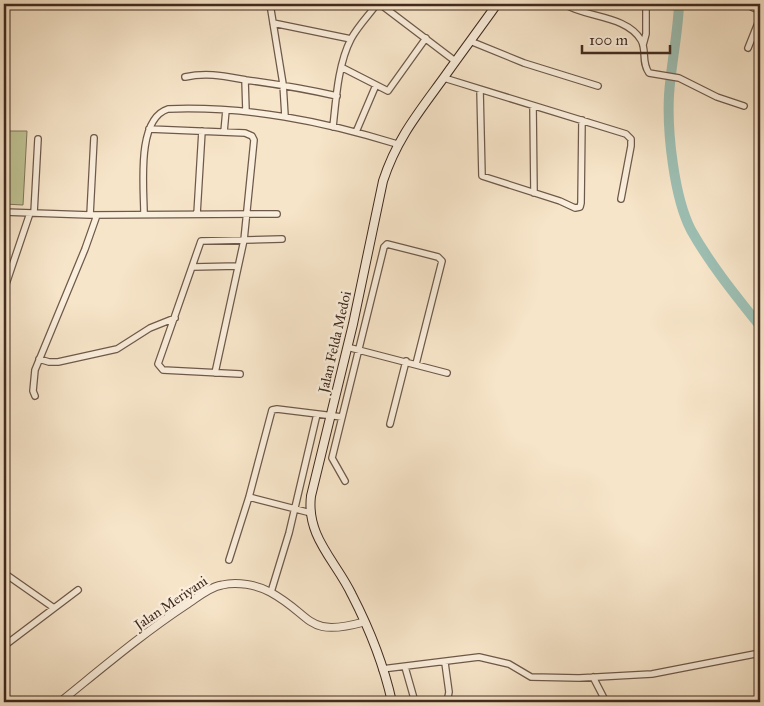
<svg xmlns="http://www.w3.org/2000/svg" width="764" height="706" viewBox="0 0 764 706" font-family="'IM FELL Great Primer',serif">
  <style>
    .green { fill: #bfc394; stroke: #80765a }
    .lines { fill: none; stroke-linecap: round; stroke-linejoin: round }
    .river { stroke: #9dbfb3; stroke-width: 10 }
    .minor-casing { stroke: #6e594a; stroke-width: 8 }
    .tertiary-casing { stroke: #6e594a; stroke-width: 9 }
    .secondary-casing { stroke: #412a1f; stroke-width: 10 }
    .minor { stroke: #faeedc; stroke-width: 5.5 }
    .tertiary { stroke: #faeedc; stroke-width: 7 }
    .secondary { stroke: #faeedc; stroke-width: 8 }
    .labels { text-anchor: middle; dominant-baseline: central; stroke-width: 5; stroke-linejoin: round; paint-order: stroke }
    .street-label { font-size: 14px; fill: #412a1f; stroke: #faeedc }
  </style>
  <rect width="100%" height="100%" fill="#f7e5c9"/>
  <filter id="stains"><feTurbulence type="fractalNoise" baseFrequency=".004" numOctaves="4"/><feColorMatrix values="0 0 0 0 .2 0 0 0 0 .09 0 0 0 0 .02 0 0 0 .5 -.17"/></filter>
  <radialGradient id="worn" r=".72"><stop offset=".6" stop-color="#630" stop-opacity="0"/><stop offset="1" stop-color="#630" stop-opacity=".3"/></radialGradient>
  <!-- green -->
  <path class="green" d="M4 131H27L23 205 4 204Z"/>
  <g class="lines">
    <!-- river -->
    <path class="river" d="M679 4C678 34 671 64 669 95 667 132 674 197 691 230 710 264 736 296 760 326"/>
    <defs>
      <path id="minor" d="M270 4 283 84 285 116
        M380 4 455 61
        M564 4C586 18 626 15 641 40 647 50 641 62 649 73L679 78 717 97 744 106
        M745 4 760 11
        M273 23 351 39
        M470 41 524 63 598 86
        M643 45 646 34V4
        M748 48 760 18
        M343 68 388 91 426 38
        M185 77C207 72 224 76 246 80 276 84 306 89 337 96
        M444 78 626 134 631 139V146L621 199
        M245 80 246 111
        M480 90 482 176 560 201 575 208 580 207 581 203 582 120
        M533 106 534 193
        M333 127C336 99 338 64 351 39 358 26 369 15 377 4
        M149 129 245 133 252 136 254 140 244 240 215 373
        M224 132 226 110
        M356 132 376 85
        M4 212 90 215 277 214
        M34 213 38 139
        M144 214C144 187 136 119 168 109 247 106 322 121 397 144
        M197 214 202 131
        M90 215 94 138
        M193 267 238 266
        M4 290 30 213
        M347 347 447 373
        M39 359 49 362H58L117 349 150 328 175 318
        M240 374 163 370 158 364 201 241 282 239
        M35 396 33 391 35 370 85 249 97 215
        M390 424 406 361
        M345 481 332 458 384 247 387 244 438 257 442 261 416 364
        M249 497 311 513
        M229 560 249 497 272 410 277 409 342 417
        M4 573 54 608
        M271 592 289 533 317 414
        M4 646 78 590
        M445 663 449 692 447 702
        M405 667 415 702
        M382 669 479 657 509 664 531 677 579 678 652 674 760 653
        M593 677 606 702"/>
      <path id="tertiary" d="M60 702C101 669 142 634 186 605 197 598 209 587 222 585 237 581 257 585 270 592 314 616 305 638 364 622"/>
      <path id="secondary" d="M392 702C384 666 369 628 352 595 336 561 306 537 311 496L353 324 383 181C397 138 419 112 445 76 462 52 480 28 497 4"/>
    </defs>
    <!-- minor casing -->
    <use href="#minor" class="minor-casing"/>
    <!-- tertiary casing -->
    <use href="#tertiary" class="tertiary-casing"/>
    <!-- secondary casing -->
    <use href="#secondary" class="secondary-casing"/>
    <!-- minor -->
    <use href="#minor" class="minor"/>
    <!-- tertiary -->
    <use href="#tertiary" class="tertiary"/>
    <!-- secondary -->
    <use href="#secondary" class="secondary"/>
  </g>
  <g class="labels">
    <!-- street labels -->
    <g class="street-label">
      <text transform="translate(335 342) rotate(-77)">Jalan Felda Medoi</text>
      <text transform="translate(171 603) rotate(-34)">Jalan Meriyani</text>
    </g>
  </g>
  <!-- margin -->
  <rect width="764" height="706" fill="none" stroke="#f7e5c9" stroke-width="20"/>
  <rect x="5" y="5" width="754" height="696" fill="none" stroke="#412a1f" stroke-width="2.5"/>
  <rect x="10" y="10" width="744" height="686" fill="none" stroke="#412a1f"/>
  <!-- scale -->
  <path d="M582 45v8h88v-8" fill="none" stroke="#412a1f" stroke-width="2.5"/>
  <text x="589" y="45" font-size="15" fill="#412a1f" stroke="#faeedc" stroke-width="4" paint-order="stroke">100 m</text>
  <rect width="100%" height="100%" filter="url(#stains)"/>
  <rect width="100%" height="100%" fill="url(#worn)"/>
</svg>
